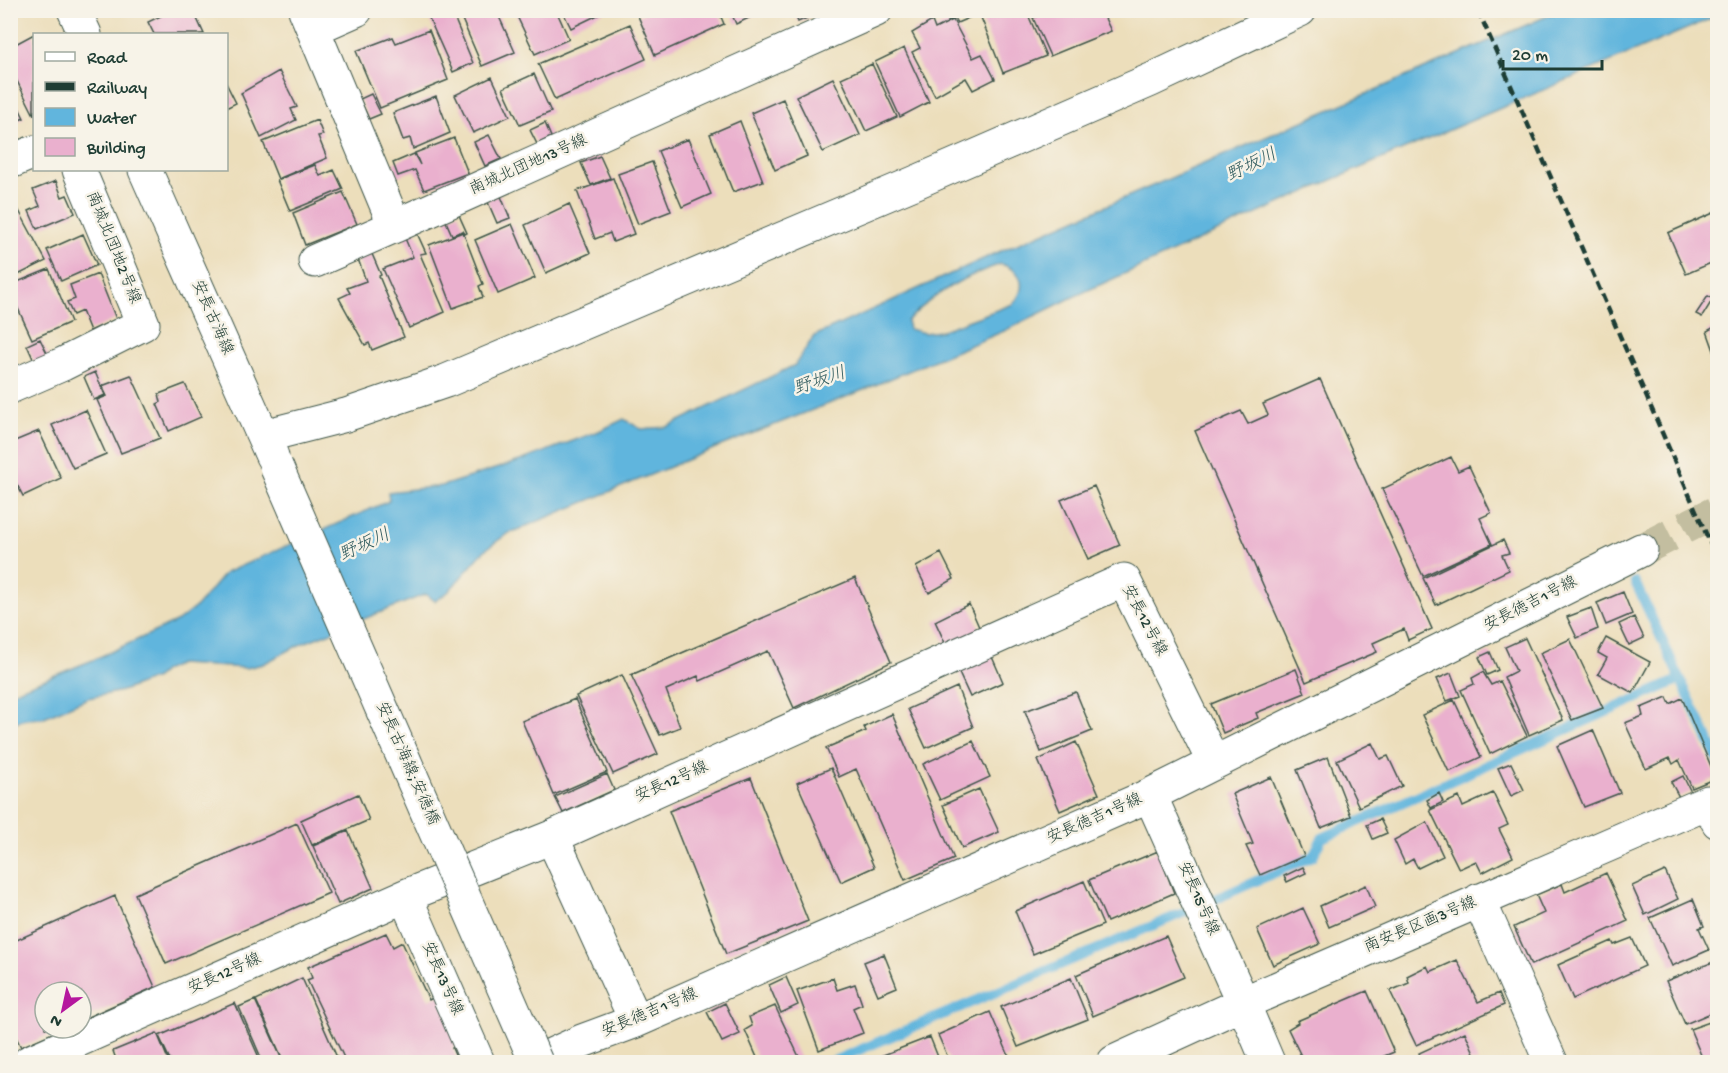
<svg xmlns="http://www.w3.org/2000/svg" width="1728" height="1073" viewBox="0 0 1728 1073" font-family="'Gochi Hand','Klee One',sans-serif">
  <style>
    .water { fill: #61b5dd; stroke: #407988; stroke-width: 1.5; fill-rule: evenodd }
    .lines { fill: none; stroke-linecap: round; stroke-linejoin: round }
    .stream { stroke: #61b5dd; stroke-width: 10 }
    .building { fill: #eab0ce }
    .minor-tunnel { stroke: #c3bea0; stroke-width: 33; stroke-dasharray: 33 16; stroke-linecap: butt }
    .minor-casing { stroke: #3e5548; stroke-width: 35 }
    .minor { stroke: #fff; stroke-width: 33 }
    .rail { stroke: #1f3d34; stroke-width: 4.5; stroke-dasharray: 9 4.5; stroke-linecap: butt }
    .minor-bridge-casing { stroke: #3e5548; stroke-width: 35; stroke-linecap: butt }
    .minor-bridge { stroke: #fff; stroke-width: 33 }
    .labels { text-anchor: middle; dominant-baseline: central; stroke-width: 5; stroke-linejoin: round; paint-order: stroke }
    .street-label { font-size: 16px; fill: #1f3d34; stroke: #f7f3e8 }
    .water-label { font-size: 18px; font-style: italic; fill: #305b5e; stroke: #f7f3e8 }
  </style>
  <rect width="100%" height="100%" fill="#f7f3e8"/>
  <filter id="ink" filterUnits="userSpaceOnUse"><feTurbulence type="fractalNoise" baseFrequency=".0167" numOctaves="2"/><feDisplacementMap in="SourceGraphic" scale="12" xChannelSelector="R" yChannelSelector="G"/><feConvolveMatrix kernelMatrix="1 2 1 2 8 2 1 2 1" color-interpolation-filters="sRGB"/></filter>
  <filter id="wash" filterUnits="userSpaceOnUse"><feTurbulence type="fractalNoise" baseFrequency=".008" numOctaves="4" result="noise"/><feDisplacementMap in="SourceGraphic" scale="24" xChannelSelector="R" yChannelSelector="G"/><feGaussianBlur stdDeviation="1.35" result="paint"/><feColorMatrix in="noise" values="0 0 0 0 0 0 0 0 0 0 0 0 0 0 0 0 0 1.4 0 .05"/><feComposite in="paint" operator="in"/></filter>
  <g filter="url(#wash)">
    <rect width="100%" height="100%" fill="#ecdebb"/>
    <!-- water -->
    <path class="water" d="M1559 11H1717V16L1332 180 1073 297 1004 331 856 393 723 445 507 534 485 550 448 592 435 601 426 594 301 644 263 664 246 668 179 664 164 671 156 678 122 691 88 698 42 718 26 719 11 723 10 693 93 660 178 621 197 606 225 573 389 501 388 492 442 486 523 460 599 431 624 419 641 429 667 427 795 365 814 336 994 254ZM1001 264C1022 270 1028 287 1013 304L940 331 924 333 909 329 907 321C936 292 962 277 1001 264Z"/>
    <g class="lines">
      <!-- stream -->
      <path class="stream" d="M1635 582 1718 760
        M1213 900 1313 856 1322 838 1674 682
        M831 1062 1185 912"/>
    </g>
    <g id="blocks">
      <!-- building -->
      <path class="building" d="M173 10H193L204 34H154L148 22Z
        M442 10H451L473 63 453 72 428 16Z
        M458 10H496L515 52 482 66Z
        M514 10H556L569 39 535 54Z
        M562 10H608L571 28Z
        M651 10H718L724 24 655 55 638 16Z
        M730 10H766L736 24Z
        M793 10H825L798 22Z
        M944 10H971L973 16 957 23 954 18 948 21Z
        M978 10H1026L1046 56 1003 73Z
        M1051 10H1087L1088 14 1101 10 1111 31 1050 56 1033 18Z
        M953 20 973 58 982 54 995 79 973 90 966 78 935 96 912 52 920 48 912 33 932 21 935 29Z
        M630 24 646 59 555 100 538 64Z
        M429 30 448 80 380 108 356 51 393 37 396 43Z
        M34 34V115L10 67V47Z
        M904 48 929 102 900 117 875 62Z
        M872 64 897 117 866 131 841 78Z
        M279 71 297 107 291 109 296 120 261 138 241 93Z
        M534 74 551 112 520 125 503 88Z
        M492 77 510 116 473 133 455 95Z
        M833 78 860 135 823 152 796 96Z
        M226 83 236 103 226 108Z
        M10 89 24 118 10 124Z
        M371 94 381 114 369 119 360 99Z
        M436 96 450 133 413 149 410 138 403 140 393 113Z
        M783 99 807 156 775 170 751 113Z
        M317 120 323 135 318 136 327 158 278 179 263 142Z
        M740 121 763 181 733 192 710 134Z
        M545 123 551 137 537 144 530 130Z
        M489 135 501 159 485 166 474 142Z
        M454 138 468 173 424 190 415 170 398 176 393 163 414 154 420 165 415 153Z
        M688 139 711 194 682 207 658 151Z
        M600 156 610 178 591 185 581 163Z
        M652 162 671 211 638 224 618 174Z
        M315 165 320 176 334 170 343 189 290 211 277 180Z
        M613 178 634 234 613 242 610 233 595 239 577 191Z
        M56 181 62 197 67 195 75 213 37 229 29 211 40 206 33 190Z
        M343 192 357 224 305 245 293 213Z
        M500 194 510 218 497 223 487 200Z
        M569 204 590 253 546 273 525 225Z
        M17 207 46 261 10 279V210Z
        M1718 211V260L1686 274 1668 233Z
        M458 213 467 233 465 234 463 231 452 235 445 219Z
        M512 224 535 278 498 294 475 240Z
        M416 231 426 253 420 254 445 312 409 328 383 269 413 257 404 236Z
        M463 232 483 284 479 286 483 297 453 308 429 245Z
        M83 234 97 265 61 281 47 250Z
        M372 254 381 275 379 276 404 337 372 350 369 343 365 345 339 298 350 293 347 288 366 281 358 259Z
        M49 269 71 322 32 339 10 291V285Z
        M98 274 116 319 90 331 82 311 73 315 67 302 75 299 70 285Z
        M1708 296 1713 299 1702 317 1696 314Z
        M1718 325V359H1717L1707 331Z
        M40 339 49 357 35 363 27 345Z
        M95 372 105 395 94 400 84 377Z
        M131 375 160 438 121 453 97 400 107 396 102 386Z
        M1320 379 1432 629 1408 640 1404 629 1373 643 1377 652 1306 682 1195 431 1241 411 1248 424 1268 415 1263 404Z
        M185 384 201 417 169 431 157 404 161 402 159 394Z
        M86 410 106 454 73 468 52 425Z
        M39 431 61 478 23 496 10 471V443Z
        M1451 457 1458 471 1469 466 1491 513 1480 518 1492 544 1423 576 1382 489Z
        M1094 486 1120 545 1088 559 1061 500Z
        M1503 540 1509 553 1502 555 1509 570 1436 605 1423 578Z
        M941 553 954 579 929 593 916 567Z
        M855 578 891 662 794 708 768 651 700 681 698 676 666 690 680 727 660 735 631 675Z
        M1623 592 1632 614 1606 625 1597 603Z
        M969 604 1003 682 970 697 935 621Z
        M1591 608 1598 629 1577 638 1567 617Z
        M1634 617 1644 638 1629 645 1619 624Z
        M1525 638 1563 720 1529 735 1504 677 1516 671 1505 647Z
        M1606 638 1650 662 1633 693 1598 674 1607 658 1598 653Z
        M1570 639 1603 708 1572 720 1540 653Z
        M1490 652 1498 670 1487 675 1479 657Z
        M1296 669 1305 693 1256 713 1258 718 1223 733 1211 704Z
        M1483 672 1491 685 1500 681 1527 736 1490 754 1461 690 1474 684 1472 678Z
        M1451 673 1460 696 1447 701 1437 679Z
        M622 675 658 754 613 774 576 696Z
        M957 687 973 727 926 748 908 709Z
        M1076 692 1092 731 1041 752 1025 711Z
        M1667 697 1670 704 1682 698 1716 778 1692 788 1679 760 1673 764 1670 758 1646 769 1625 723 1643 716 1641 708Z
        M575 699 607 772 554 795 522 721Z
        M1454 700 1481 757 1449 772 1422 715Z
        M892 714 954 859 905 880 856 769 839 777 826 748 866 731 864 727Z
        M1593 730 1620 793 1584 807 1557 746Z
        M973 741 990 777 940 800 923 764Z
        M1076 742 1099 794 1060 811 1038 760Z
        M1372 743 1380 759 1388 756 1402 786 1359 807 1337 760Z
        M1328 757 1351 816 1321 828 1297 770Z
        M1511 763 1524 790 1511 796 1498 768Z
        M831 768 874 867 841 882 797 783Z
        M607 774 614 790 563 813 555 797Z
        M1683 776 1691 792 1679 797 1671 782Z
        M1271 777 1304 856 1260 875 1246 846 1253 844 1232 794Z
        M751 778 808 921 726 954 669 811Z
        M979 789 999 832 962 848 943 805Z
        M1439 793 1443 802 1431 808 1427 800Z
        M1493 793 1508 825 1499 829 1513 857 1482 873 1476 861 1459 869 1430 810 1459 797 1463 807Z
        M358 794 369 820 312 845 301 820Z
        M1380 819 1387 833 1373 839 1367 825Z
        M1427 822 1443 856 1418 868 1413 859 1405 864 1394 840Z
        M297 823 329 893 166 964 135 894Z
        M348 831 373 888 338 904 313 846Z
        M1158 851 1174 893 1107 922 1089 880Z
        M1303 867 1306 873 1287 882 1284 876Z
        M1665 871 1678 899 1645 915 1632 886Z
        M1606 873 1628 921 1531 965 1514 927 1544 913 1536 895 1562 884 1565 892Z
        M1084 881 1103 925 1033 954 1015 911Z
        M1366 885 1375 907 1329 927 1320 906Z
        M115 896 155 987 81 1020V992H45V1028H64L21 1047 10 1025V943Z
        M1693 899 1704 926 1699 928 1709 950 1672 966 1650 918Z
        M1303 908 1320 944 1273 965 1257 929Z
        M386 933 393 947 402 942 429 1000 440 994 462 1043 452 1048 458 1062H346L307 980 312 978 308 967Z
        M1166 936 1184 977 1093 1016 1076 975Z
        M1632 938 1645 966 1573 999 1558 965 1612 941 1614 945Z
        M884 954 897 987 878 995 864 962Z
        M1457 960 1478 1002 1499 993 1504 1005 1416 1045 1390 991 1409 983 1407 976 1427 966 1430 972Z
        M1718 960V1010L1685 1024 1666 981Z
        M786 977 798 1005 781 1013 769 985Z
        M302 978 339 1062H284L256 1000Z
        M833 978 837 990 855 984 862 1004 853 1008 863 1033 819 1050 797 991Z
        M1071 978 1088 1019 1018 1047 1001 1007Z
        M1367 991 1394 1052 1370 1062H1304L1288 1029 1298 1023 1297 1021Z
        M255 1000 283 1062H263L239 1007Z
        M235 1003 261 1062H171L159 1036Z
        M725 1003 740 1034 722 1042 707 1012Z
        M775 1006 801 1061 759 1062 745 1030 752 1026 749 1017Z
        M990 1012 1009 1056 994 1062H950L938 1035Z
        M1718 1019V1062H1704L1690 1029Z
        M1465 1032 1478 1062H1423L1419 1053Z
        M157 1033 169 1062H117L113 1051Z
        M930 1037 940 1062H865Z"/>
    </g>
  </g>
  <g filter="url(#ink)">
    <use href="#blocks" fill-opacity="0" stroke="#3e5548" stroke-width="1.5"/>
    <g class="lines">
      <!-- minor-tunnel -->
      <path class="minor-tunnel" d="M1641 550 1718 511"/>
      <defs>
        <path id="minor" d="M74 10 85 34
          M305 10 395 226 876 10
          M313 29 356 10
          M10 162 34 152
          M145 170 272 456
          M315 261 395 226
          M10 387 63 364 143 324 79 170
          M264 436 346 415 446 381 914 183 1151 80 1300 10
          M1150 795 1243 1003 1268 1062
          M552 837 636 1021
          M405 896 478 1062
          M1479 900 1551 1062
          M29 1062 405 896 552 837 1124 580 1214 763
          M536 1062 582 1041 636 1021 1150 795 1641 550
          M1114 1062 1243 1003 1708 802 1718 822"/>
      </defs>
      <!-- minor casing -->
      <use href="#minor" class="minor-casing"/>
      <!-- minor -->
      <use href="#minor" class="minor"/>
      <!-- rail -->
      <path class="rail" d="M1478 10 1718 561"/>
      <defs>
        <path id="minor-bridge" d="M276 466 536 1062"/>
      </defs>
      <!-- minor-bridge casing -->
      <use href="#minor-bridge" class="minor-bridge-casing"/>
      <!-- minor-bridge -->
      <use href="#minor-bridge" class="minor-bridge"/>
    </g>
  </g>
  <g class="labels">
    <!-- street labels -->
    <g class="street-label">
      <text transform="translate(529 166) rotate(-24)">南城北団地13号線</text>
      <text transform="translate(112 248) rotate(68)">南城北団地2号線</text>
      <text transform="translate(211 318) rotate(66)">安長古海線</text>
      <text transform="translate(1531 605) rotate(-27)">安長徳吉1号線</text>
      <text transform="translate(1143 621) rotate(62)">安長12号線</text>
      <text transform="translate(406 764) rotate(66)">安長古海線;安徳橋</text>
      <text transform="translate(672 783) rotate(-24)">安長12号線</text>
      <text transform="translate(1095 820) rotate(-24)">安長徳吉1号線</text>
      <text transform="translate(1197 899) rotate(66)">安長15号線</text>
      <text transform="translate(1421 926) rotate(-23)">南安長区画3号線</text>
      <text transform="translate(225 975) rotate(-24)">安長12号線</text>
      <text transform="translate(441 979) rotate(66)">安長13号線</text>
      <text transform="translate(650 1014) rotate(-23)">安長徳吉1号線</text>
    </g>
    <!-- water labels -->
    <g class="water-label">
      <text transform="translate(1252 166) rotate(-26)">野坂川</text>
      <text transform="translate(820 382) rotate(-19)">野坂川</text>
      <text transform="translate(365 546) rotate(-25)">野坂川</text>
    </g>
  </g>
  <!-- margin -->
  <rect width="1728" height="1073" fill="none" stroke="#f7f3e8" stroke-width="36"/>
  <!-- legend -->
  <rect x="33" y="33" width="195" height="138" fill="#f7f3e8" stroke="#a1aaa0" stroke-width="1.5"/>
  <rect x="45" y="52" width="30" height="9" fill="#ffffff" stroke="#a1aaa0" stroke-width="1.5"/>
  <text x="87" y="63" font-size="18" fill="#1f3d34">Road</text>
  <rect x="45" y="82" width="30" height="9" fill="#1f3d34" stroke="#a1aaa0" stroke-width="1.5"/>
  <text x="87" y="93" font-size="18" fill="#1f3d34">Railway</text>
  <rect x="45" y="108" width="30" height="18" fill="#61b5dd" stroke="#a1aaa0" stroke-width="1.5"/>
  <text x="87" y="123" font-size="18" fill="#1f3d34">Water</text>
  <rect x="45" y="138" width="30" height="18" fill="#eab0ce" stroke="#a1aaa0" stroke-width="1.5"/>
  <text x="87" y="153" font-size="18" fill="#1f3d34">Building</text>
  <!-- north arrow -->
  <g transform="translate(63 1010) rotate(213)"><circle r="28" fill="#f7f3e8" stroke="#a1aaa0" stroke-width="1.5"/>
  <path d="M0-4.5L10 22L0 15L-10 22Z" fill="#b5179e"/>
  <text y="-9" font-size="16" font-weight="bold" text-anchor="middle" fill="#1f3d34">N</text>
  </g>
  <!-- scale -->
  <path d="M1503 60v9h99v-9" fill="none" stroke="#1f3d34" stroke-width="3"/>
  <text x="1512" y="60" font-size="18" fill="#1f3d34" stroke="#f7f3e8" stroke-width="4.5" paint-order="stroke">20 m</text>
</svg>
